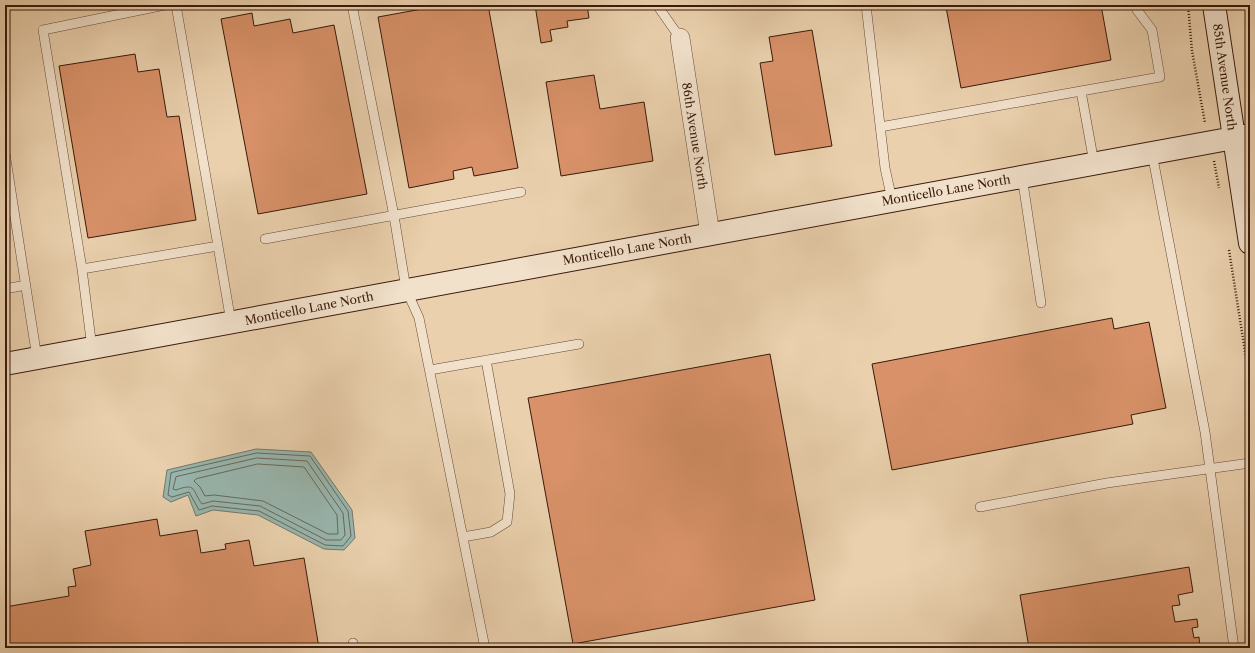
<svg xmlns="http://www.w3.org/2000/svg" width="1255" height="653" viewBox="0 0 1255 653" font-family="'Libre Caslon Text',serif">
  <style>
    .water { fill: #98b6ae; stroke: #72786d }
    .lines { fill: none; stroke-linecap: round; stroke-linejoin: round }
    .shore { stroke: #68685c; stroke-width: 1 }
    .building { fill: #d89168; stroke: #391a0b }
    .lane-casing { stroke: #654834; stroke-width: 10 }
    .street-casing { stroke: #654834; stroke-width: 20 }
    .secondary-casing { stroke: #391a0b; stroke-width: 24 }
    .path { stroke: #391a0b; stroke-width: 2.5; stroke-dasharray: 1 2; stroke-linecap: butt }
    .lane { stroke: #f1e0ca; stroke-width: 9 }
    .street { stroke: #f1e0ca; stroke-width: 19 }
    .secondary { stroke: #f1e0ca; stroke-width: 22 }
    .labels { text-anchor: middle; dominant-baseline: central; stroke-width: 3; stroke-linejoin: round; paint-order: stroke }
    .street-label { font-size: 12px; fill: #391a0b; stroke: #f1e0ca }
  </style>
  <rect width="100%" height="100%" fill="#ead0ad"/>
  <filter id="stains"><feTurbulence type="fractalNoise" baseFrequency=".005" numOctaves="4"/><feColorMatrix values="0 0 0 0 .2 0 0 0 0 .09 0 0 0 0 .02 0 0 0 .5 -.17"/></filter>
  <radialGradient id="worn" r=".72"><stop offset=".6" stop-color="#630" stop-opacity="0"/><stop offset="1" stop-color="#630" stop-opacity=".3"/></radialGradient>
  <!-- water -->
  <path class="water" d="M256 449 311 452 352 510 355 538 344 550 324 549 258 515 213 510 196 516 188 495 171 502 163 497 167 470Z"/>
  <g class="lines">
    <!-- shore -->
    <path class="shore" d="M257 453 310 456 348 511 351 536 343 546 325 545 259 511 212 506 199 510 189 492 172 497 168 495 171 473Z
      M257 458 307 461 343 513 345 535 341 540H326L260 506 213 501 202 504C192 491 197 482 176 490L173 489 176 477Z
      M258 464 304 467 337 515 338 534H328L263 501 214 495 205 496 200 487 194 481 196 479Z"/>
  </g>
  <!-- building -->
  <path class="building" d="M421 5H488L518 168 474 176 472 167 453 171 454 179 409 188 378 17 422 9Z
    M535 5H587L589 18 567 21 568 27 550 30 552 41 541 43Z
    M954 5H1101L1111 60 961 88 946 7Z
    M252 13 254 26 290 19 293 33 334 25 367 194 258 214 221 19Z
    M812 30 832 146 775 155 760 63 773 61 769 37Z
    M135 54 138 72 159 69 167 117 179 116 196 220 88 238 59 66Z
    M594 75 600 109 644 102 653 161 561 176 546 82Z
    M1112 318 1114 329 1149 322 1166 408 1131 415 1133 424 892 470 872 364Z
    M770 354 815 600 573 644 528 398Z
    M157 519 160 536 197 530 201 553 226 549 225 544 249 540 254 566 304 558 319 648H5V607L69 596 68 587 76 586 73 569 91 565 85 531Z
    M1189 567 1193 592 1178 595 1180 605 1172 606 1175 622 1197 619 1198 627 1192 628 1194 638 1199 637 1200 648H1029L1020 595Z"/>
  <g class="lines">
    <defs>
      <path id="lane" d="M176 5 218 246
        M352 5 394 216 406 289 419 318 485 648
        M657 5 680 38
        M866 5 885 168 892 200
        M880 127 1081 91
        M5 153 37 358
        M1152 153 1205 432 1234 648
        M1094 163 1081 91 1160 77 1152 30 1137 10
        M1022 176 1041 303
        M265 239 521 192
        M82 269 43 30 165 5
        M5 289 26 285
        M92 348 82 269 218 246 231 322
        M430 370 579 344
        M980 507 1107 483 1250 463
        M463 537 491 532 507 522 510 494 486 360
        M353 643 354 648"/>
      <path id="street" d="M680 38 710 234"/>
      <path id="secondary" d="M1214 5 1250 243
        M5 364 1250 135"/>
    </defs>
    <!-- lane casing -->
    <use href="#lane" class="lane-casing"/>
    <!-- street casing -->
    <use href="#street" class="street-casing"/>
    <!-- secondary casing -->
    <use href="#secondary" class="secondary-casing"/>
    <!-- path -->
    <path class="path" d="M1188 5 1192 51 1205 123
      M1214 161 1219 188
      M1229 250 1250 383"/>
    <!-- lane -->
    <use href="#lane" class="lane"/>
    <!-- street -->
    <use href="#street" class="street"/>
    <!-- secondary -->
    <use href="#secondary" class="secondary"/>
  </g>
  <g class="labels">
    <!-- street labels -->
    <g class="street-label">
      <text transform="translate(1225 77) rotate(82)">85th Avenue North</text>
      <text transform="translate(695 136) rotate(81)">86th Avenue North</text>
      <text transform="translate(946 190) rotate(-10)">Monticello Lane North</text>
      <text transform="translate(627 249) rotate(-10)">Monticello Lane North</text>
      <text transform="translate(309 308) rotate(-11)">Monticello Lane North</text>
    </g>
  </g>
  <!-- margin -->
  <rect width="1255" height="653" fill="none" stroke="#ead0ad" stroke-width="20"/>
  <rect x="6" y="6" width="1243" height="641" fill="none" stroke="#391a0b" stroke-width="2"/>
  <rect x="10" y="10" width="1235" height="633" fill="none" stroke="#391a0b"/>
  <rect width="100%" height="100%" filter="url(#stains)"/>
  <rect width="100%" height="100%" fill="url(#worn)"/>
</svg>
